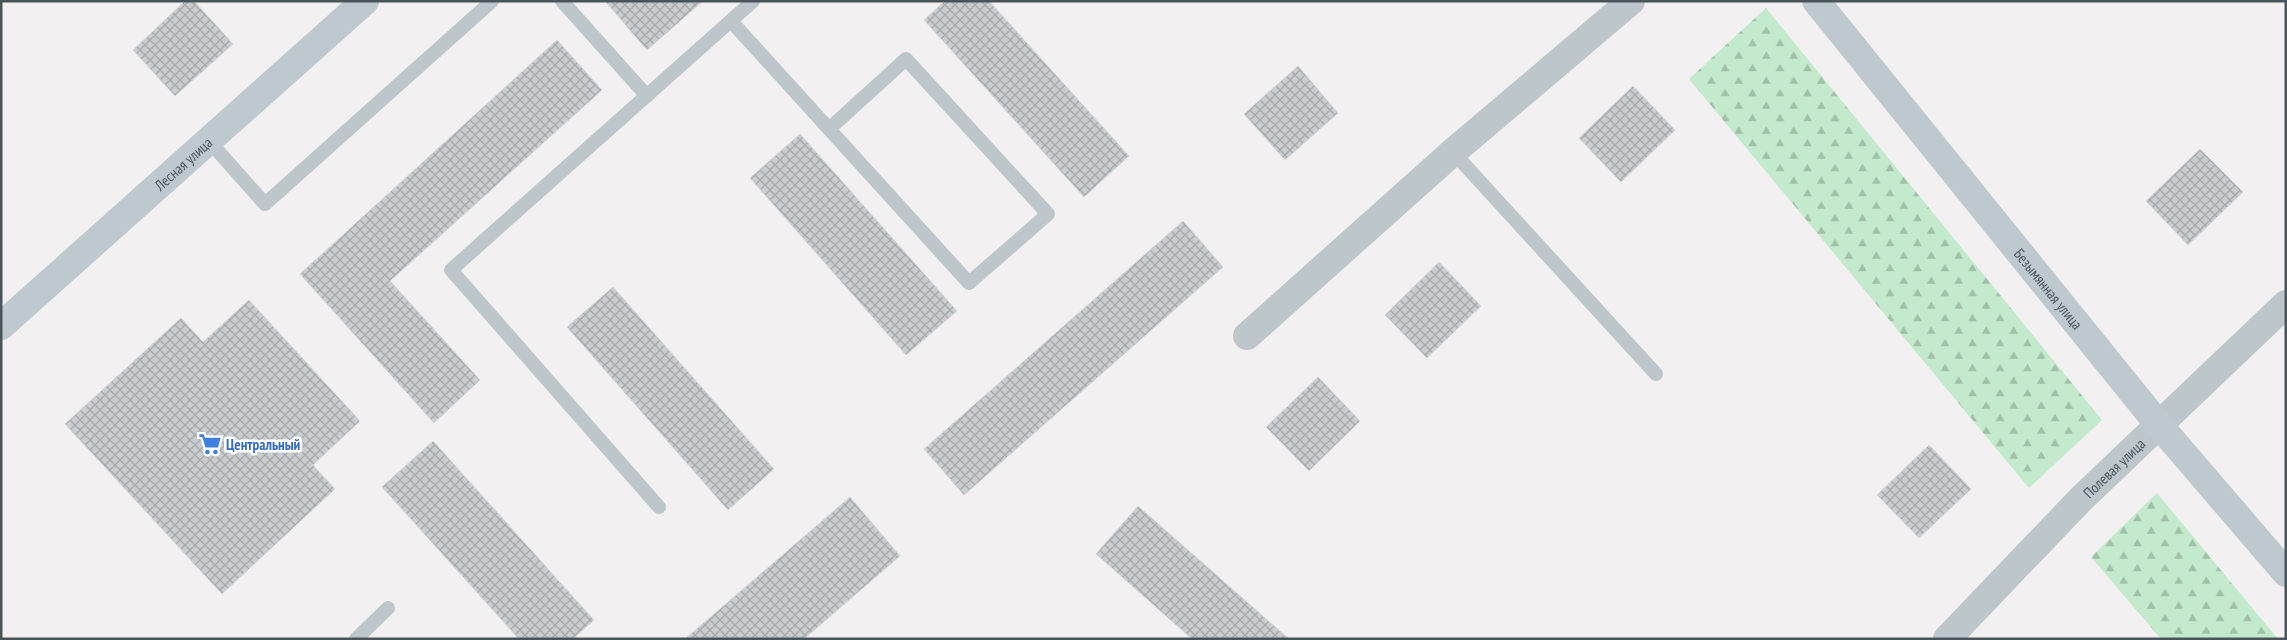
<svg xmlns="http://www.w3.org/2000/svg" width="2287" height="640" viewBox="0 0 2287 640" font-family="'PT Sans Narrow',sans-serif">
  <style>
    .forest { fill: url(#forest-firs) }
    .building { fill: url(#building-cross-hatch); stroke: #d4d7da }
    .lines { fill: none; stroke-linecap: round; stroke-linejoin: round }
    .lane { stroke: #bdc6cb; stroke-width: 14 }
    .street { stroke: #bdc6cb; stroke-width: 28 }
    .secondary { stroke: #bdc9cf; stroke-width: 28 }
    .labels { text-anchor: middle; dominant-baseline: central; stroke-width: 5; stroke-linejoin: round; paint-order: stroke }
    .street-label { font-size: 15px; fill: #4a555b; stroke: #fff }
    .shop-label { font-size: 15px; font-weight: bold; fill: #366cbe; stroke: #fff; text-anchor: start }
  </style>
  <defs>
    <pattern id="forest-firs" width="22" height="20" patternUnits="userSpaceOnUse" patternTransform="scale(1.25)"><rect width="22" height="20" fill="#c3eacc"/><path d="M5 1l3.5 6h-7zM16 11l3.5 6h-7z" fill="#a0c0a9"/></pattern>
    <pattern id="building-cross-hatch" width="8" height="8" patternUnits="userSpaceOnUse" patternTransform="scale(1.25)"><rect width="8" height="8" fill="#cacdd0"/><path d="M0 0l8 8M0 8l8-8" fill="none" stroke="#a6a9ac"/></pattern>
  </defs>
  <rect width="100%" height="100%" fill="#f2f0f0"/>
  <!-- forest -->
  <path class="forest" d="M1766 8 2102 420 2029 488 1689 79Z
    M2157 493 2278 639H2161L2091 557Z"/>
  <!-- building -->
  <path class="building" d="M185 1H194L233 44 175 96 133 50Z
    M605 1H703L647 50Z
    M945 1H989L1129 156 1084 197 924 20Z
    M557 40 602 90 390 281 480 380 434 423 300 274Z
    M1298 66 1338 113 1285 160 1244 114Z
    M1633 86 1675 130 1621 182 1579 138Z
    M800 134 957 311 906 355 750 178Z
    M2200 149 2243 192 2188 245 2146 201Z
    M1183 221 1223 267 964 495 924 449Z
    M1439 262 1481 306 1427 358 1385 315Z
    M613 287 774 469 728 510 567 327Z
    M249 300 360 421 313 465 335 489 222 594 65 424 181 318 203 342Z
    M1318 377 1360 421 1309 471 1266 427Z
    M433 441 594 620 573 639H519L382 487Z
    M1929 445 1971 489 1919 538 1877 495Z
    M850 497 900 556 804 639H685Z
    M1138 506 1289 639H1192L1096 554Z"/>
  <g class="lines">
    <!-- lane -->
    <path class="lane" d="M562 1 647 96
      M731 21 829 129 906 59 1048 214 969 283 829 129
      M209 141 265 204 492 1
      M1453 152 1656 374
      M659 507 451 270 753 1
      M356 639 388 608"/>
    <!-- street -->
    <g class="street">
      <path d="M1247 336 1453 152 1631 1"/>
      <path id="s1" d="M1947 639 2081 499 2286 304"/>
    </g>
    <!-- secondary -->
    <g class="secondary">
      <path id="s2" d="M1816 1 2159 425 2286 573"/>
      <path id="s3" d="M1 326 365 1"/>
    </g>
  </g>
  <!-- icons -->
  <defs>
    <symbol id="supermarket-bare" viewBox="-9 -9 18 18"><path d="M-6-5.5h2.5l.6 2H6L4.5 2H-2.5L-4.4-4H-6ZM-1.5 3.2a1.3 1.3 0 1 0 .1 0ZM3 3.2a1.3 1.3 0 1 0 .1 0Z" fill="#3f7fe0" stroke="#fff" stroke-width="2.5" paint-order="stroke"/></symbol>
  </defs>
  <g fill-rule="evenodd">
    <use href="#supermarket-bare" x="194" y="428" width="32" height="32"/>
  </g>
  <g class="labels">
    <!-- street labels -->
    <g class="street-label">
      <text stroke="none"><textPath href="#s3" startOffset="244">Лесная улица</textPath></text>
      <text stroke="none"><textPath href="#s2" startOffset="370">Безымянная улица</textPath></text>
      <text stroke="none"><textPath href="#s1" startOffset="239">Полевая улица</textPath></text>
    </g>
    <!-- shop labels -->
    <g class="shop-label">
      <text x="226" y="444">Центральный</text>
    </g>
  </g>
  <!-- border -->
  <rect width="2287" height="640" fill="none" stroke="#4a555b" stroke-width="5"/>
</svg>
